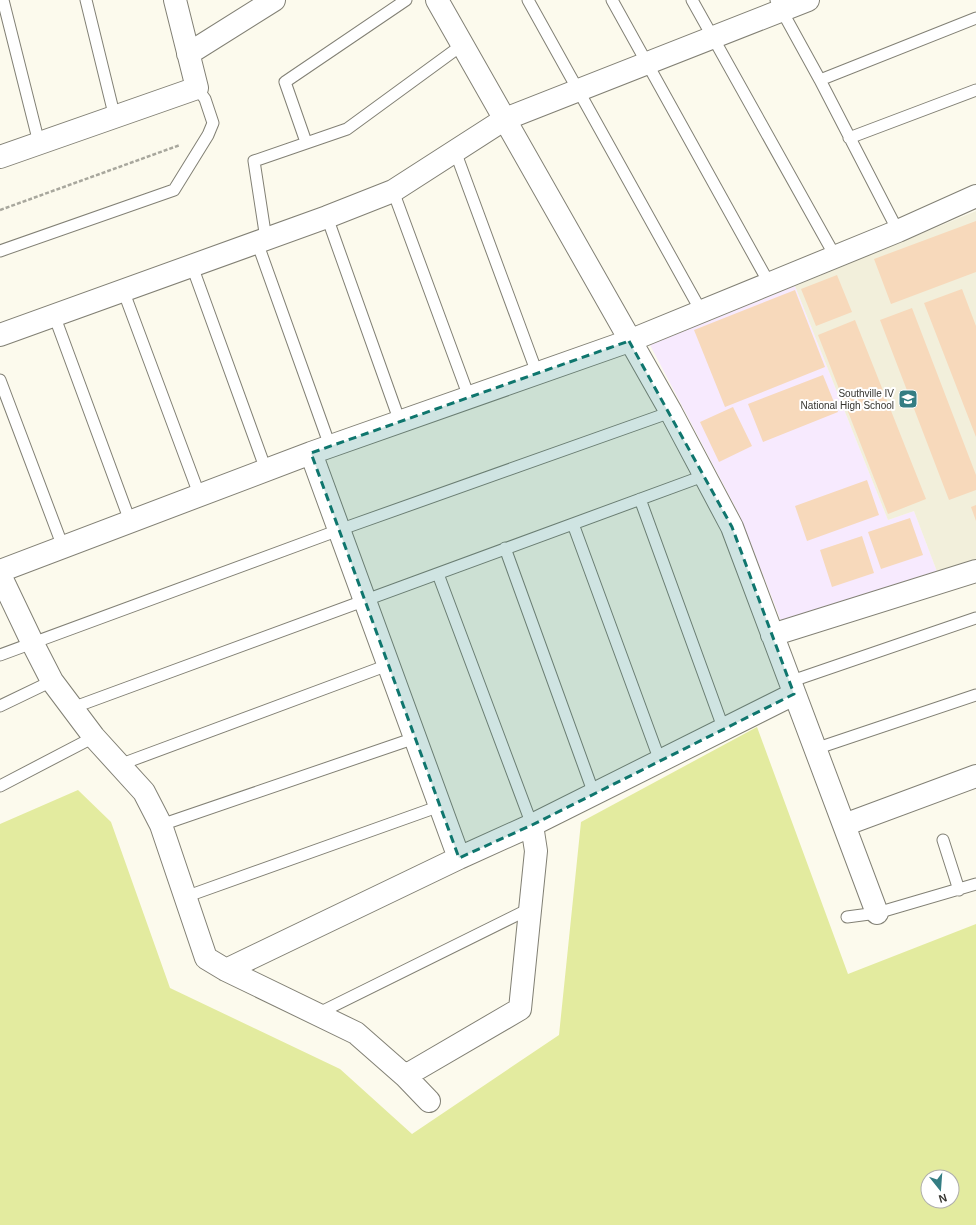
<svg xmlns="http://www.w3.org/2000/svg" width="976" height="1225" viewBox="0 0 976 1225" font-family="Arial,sans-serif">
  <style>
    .commercial { fill: #f7eafe }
    .built { fill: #f2efdb }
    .green { fill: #e3eb9f; fill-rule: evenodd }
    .building { fill: #f7d9bb }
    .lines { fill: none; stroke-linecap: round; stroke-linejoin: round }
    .lane-casing { stroke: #828075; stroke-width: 13 }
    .street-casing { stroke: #828075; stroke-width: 24 }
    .path { stroke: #a8a79d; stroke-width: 2.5; stroke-dasharray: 4 2; stroke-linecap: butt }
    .lane { stroke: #fff; stroke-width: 11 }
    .street { stroke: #fff; stroke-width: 22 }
    .marked { fill: #0f766e; fill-opacity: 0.2; stroke: #0f766e; stroke-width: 3; stroke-dasharray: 8 5; stroke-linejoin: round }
    .labels { text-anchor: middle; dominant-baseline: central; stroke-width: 4; stroke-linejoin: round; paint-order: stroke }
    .poi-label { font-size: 10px; fill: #363530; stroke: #fff; text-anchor: end }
  </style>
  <rect width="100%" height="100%" fill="#fcfaed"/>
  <!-- commercial -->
  <path class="commercial" d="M795 286 888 520 914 511 938 574 785 631 740 516 650 345Z"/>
  <!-- built -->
  <path class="built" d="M976 211V562L938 574 914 511 888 520 795 286Z"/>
  <!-- green -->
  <path class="green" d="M757 727 848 974 976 924V1225H0V824L78 790 111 822 170 988 340 1069 412 1134 559 1035 581 822ZM928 1177H952V1201H928Z"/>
  <!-- building -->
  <path class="building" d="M976 221V272L891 304 874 259Z
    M837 275 852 312 816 326 801 289Z
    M962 289 976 326V437L924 303Z
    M795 290 825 367 725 407 694 330Z
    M912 308 976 475V490L949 500 880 320Z
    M855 320 926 499 888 514 818 335Z
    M823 375 838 412 763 442 748 404Z
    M733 407 752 446 719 462 700 422Z
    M867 480 879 515 807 541 795 506Z
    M976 505V521L971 507Z
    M910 518 923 555 881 569 868 532Z
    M862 536 874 573 832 587 820 550Z"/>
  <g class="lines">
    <defs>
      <path id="lane" d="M3 0 39 143
        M86 0 115 118
        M528 0 701 311
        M612 0 769 283
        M692 0 835 256
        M776 0 820 80 898 231
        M820 80 976 18
        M849 138 976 90
        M306 142 285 82 406 0
        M455 151 537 373
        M393 191 469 397
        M327 217 400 422
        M266 239 254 161 347 129 462 45
        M257 242 330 446
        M0 251 174 190 208 135 213 123 205 99 197 88
        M192 266 266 470
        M123 290 199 494
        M54 315 130 521
        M0 380 63 547
        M640 499 724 730
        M573 524 660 761
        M505 548 594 794
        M438 574 532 825
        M0 655 339 530 671 412
        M789 682 976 618
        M0 706 52 681
        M72 708 706 475
        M815 749 976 695
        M119 765 388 665
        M0 786 94 737
        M161 825 415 738
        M943 840 959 890
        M185 897 440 806
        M847 917 877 913 976 884
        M317 1014 531 908"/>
      <path id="street" d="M437 0 671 412 732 527 877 913
        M188 54 274 0
        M0 157 197 88 175 0
        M0 335 327 217 393 191 505 119 808 0
        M311 453 459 858
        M0 571 311 453 629 341 898 231 976 196
        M0 575 32 642 52 681 94 737 144 792 161 825 206 958 226 970 356 1033 405 1076 429 1101
        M772 635 976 571
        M844 825 976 776
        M226 970 459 858 532 825 794 694
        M405 1076 520 1009 536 851 532 825"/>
    </defs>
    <!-- lane casing -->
    <use href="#lane" class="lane-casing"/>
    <!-- street casing -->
    <use href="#street" class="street-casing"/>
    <!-- path -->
    <path class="path" d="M0 210 180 145"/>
    <!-- lane -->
    <use href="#lane" class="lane"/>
    <!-- street -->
    <use href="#street" class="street"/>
  </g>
  <!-- marked area -->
  <path class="marked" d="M629 341 732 527 794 694 532 825 459 858 311 453Z"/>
  <!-- icons -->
  <defs>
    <symbol id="school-square" viewBox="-11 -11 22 22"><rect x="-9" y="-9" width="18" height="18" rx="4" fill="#347d83" stroke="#fff"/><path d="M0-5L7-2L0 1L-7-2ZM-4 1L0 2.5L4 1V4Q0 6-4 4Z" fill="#fff"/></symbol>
  </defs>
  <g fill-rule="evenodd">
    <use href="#school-square" x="897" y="388" width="22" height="22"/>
  </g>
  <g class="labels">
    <!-- poi labels -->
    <g class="poi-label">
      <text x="894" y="393">Southville IV<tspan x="894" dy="12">National High School</tspan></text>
    </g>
  </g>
  <!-- north arrow -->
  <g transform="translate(940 1189) rotate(163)"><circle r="19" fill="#ffffff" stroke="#afaeac"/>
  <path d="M0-3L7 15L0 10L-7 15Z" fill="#347d83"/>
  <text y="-6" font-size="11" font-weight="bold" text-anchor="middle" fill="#363530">N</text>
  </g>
</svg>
